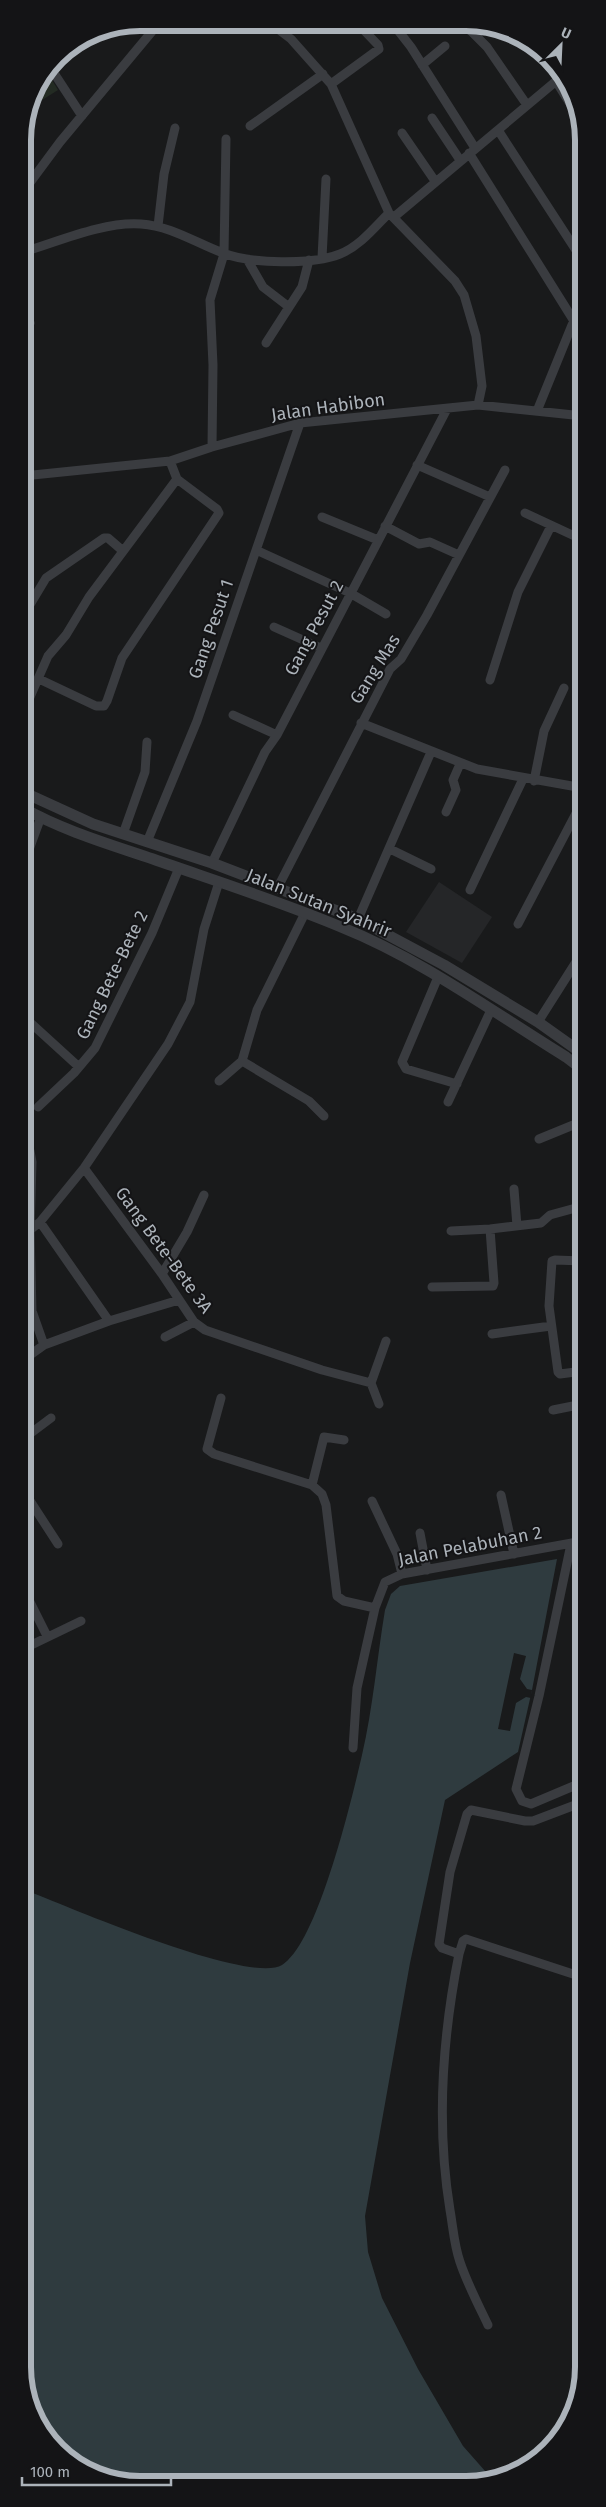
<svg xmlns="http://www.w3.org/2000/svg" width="606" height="2507" viewBox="0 0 606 2507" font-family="'Fira Sans',sans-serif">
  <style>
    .built { fill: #252628 }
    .green { fill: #232b23 }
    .water { fill: #2f3b3f }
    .pier { fill: #191a1b }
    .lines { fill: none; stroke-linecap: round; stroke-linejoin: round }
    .minor { stroke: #3a3c40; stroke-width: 9 }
    .tertiary { stroke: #3a3c40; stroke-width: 11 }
    .labels { text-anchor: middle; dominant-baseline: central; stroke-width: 4; stroke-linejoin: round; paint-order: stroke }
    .street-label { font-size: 18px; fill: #acb3ba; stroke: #141416 }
    .rim { fill: none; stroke: #acb3ba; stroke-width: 6 }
  </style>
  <rect width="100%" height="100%" fill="#191a1b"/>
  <!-- built -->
  <path class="built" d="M439 882 492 917 462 963 406 932Z"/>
  <!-- green -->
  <path class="green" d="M47 72 58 90 28 109 32 95Z"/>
  <!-- water -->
  <path class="water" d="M557 1559 532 1690 518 1752 445 1800 410 1963 365 2216 368 2252 382 2298 418 2369 463 2446 493 2480 482 2483 117 2482 52 2445 24 2383 23 1889C64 1905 248 1985 282 1965 318 1943 352 1798 362 1755 373 1708 377 1658 385 1610L391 1594 400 1586Z"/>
  <!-- pier -->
  <path class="pier" d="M514 1653 526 1656 520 1679 527 1689 532 1690 531 1698 526 1697 516 1703 510 1731 498 1729Z"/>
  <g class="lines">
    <!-- minor -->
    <path class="minor" d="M270 23 291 39 331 84 389 213 455 281 464 295 476 336 482 386 478 405
      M393 24 411 47 475 148
      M465 25 487 47 527 105
      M422 65 445 46
      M50 67 82 116
      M556 81 579 118
      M331 84 379 49 378 45 358 24
      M432 118 460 160
      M250 126 323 74
      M498 130 583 261
      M402 133 435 181
      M469 153 574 321
      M23 192 60 142 159 23
      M394 217 561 77
      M158 226 164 174 175 128
      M23 252C57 242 105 221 141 224 171 226 196 243 223 253 251 264 312 265 340 254 360 246 374 228 389 213
      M322 258 326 179
      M247 259 263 287 289 307
      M23 302 30 323 23 326
      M572 325 583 333
      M266 343 302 287 309 260
      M23 387H27
      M537 411 572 325 583 315
      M212 447 213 365 210 300 224 254 226 139
      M417 465 490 497
      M23 476 170 461 212 447 300 423 478 405 583 416
      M525 513 583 540
      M322 517 378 540
      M385 526 419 544 430 542 459 555
      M256 550 350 593 386 614
      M23 611 31 603 46 578 104 538H108L123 551
      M274 627 321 648
      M39 679 96 706H104L107 701 122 658 219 513 217 509 177 479 170 461
      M490 680 518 592 551 526
      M23 713 48 656 66 635 89 597 177 479
      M233 715 277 735
      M361 723 477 769 583 788
      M534 781 544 731 564 688
      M446 812 456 790 453 780 460 764
      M123 834 145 772 147 742
      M147 842 197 721 300 423
      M390 849 431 869
      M212 863 265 752 277 735 447 409
      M23 866 41 817
      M278 887 390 669 401 659 427 615 505 470
      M470 890 523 779
      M358 919 431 752
      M518 924 583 800
      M438 977 402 1062 406 1069 457 1084
      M23 1016 79 1067
      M538 1022 583 951
      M242 1061 309 1101 324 1116
      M219 1081 242 1061 257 1010 305 913
      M448 1102 491 1010
      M38 1107 74 1073 95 1048 152 933 179 868
      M539 1139 583 1121
      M23 1142 30 1151 32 1162 30 1230 32 1311 44 1345 23 1360
      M84 1168 162 1274 194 1322 205 1330 322 1370 371 1383
      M514 1189 517 1226
      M40 1222 109 1321
      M30 1230 40 1222 84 1168 168 1044 190 1002 204 929 219 882
      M451 1231 490 1229 541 1223 550 1215 583 1206
      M583 1261 555 1260 552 1261 549 1306 558 1372 560 1374 583 1371
      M162 1274 187 1232 204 1195
      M432 1287 493 1286 494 1283 490 1229
      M492 1334 551 1326
      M165 1337 194 1322
      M44 1345 109 1321 179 1300
      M221 1398 207 1449 214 1454 312 1485 322 1494 326 1505 337 1596 344 1601 375 1608
      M379 1404 371 1383 386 1341
      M553 1410 583 1404
      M23 1439 51 1418
      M312 1485 324 1437 344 1440
      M23 1490 58 1544
      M501 1495 514 1554
      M372 1501 397 1554 402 1574
      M420 1533 427 1570
      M571 1544 539 1696 516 1789 522 1801 531 1804 583 1782
      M23 1600 30 1602 47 1636
      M23 1649 81 1621
      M353 1748 357 1688 375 1608 385 1582 402 1574 583 1541
      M459 1954 463 1941 466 1939 573 1974 578 1972 583 1954
      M488 2325C478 2304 467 2283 460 2262 454 2245 453 2227 450 2210 436 2124 442 2039 459 1954L442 1948 439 1944 450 1872 467 1814 471 1810 525 1821H533L583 1802"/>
    <!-- tertiary -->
    <path class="tertiary" d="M23 792 93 824 212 863 358 919 444 965 538 1022 583 1054
      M23 808C64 831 109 844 153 859 216 881 279 901 341 927 421 959 493 1012 566 1057L583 1070"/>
  </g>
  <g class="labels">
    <!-- street labels -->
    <g class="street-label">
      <text transform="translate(328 407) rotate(-8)">Jalan Habibon</text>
      <text transform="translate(314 628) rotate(-62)">Gang Pesut 2</text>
      <text transform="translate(211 629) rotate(-71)">Gang Pesut 1</text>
      <text transform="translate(375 669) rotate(-58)">Gang Mas</text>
      <text transform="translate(319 903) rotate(22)">Jalan Sutan Syahrir</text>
      <text transform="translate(112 975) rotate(-64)">Gang Bete-Bete 2</text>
      <text transform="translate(164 1250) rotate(54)">Gang Bete-Bete 3A</text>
      <text transform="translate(470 1546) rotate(-11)">Jalan Pelabuhan 2</text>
    </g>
  </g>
  <!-- crop -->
  <path d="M0 0H606V2507H0ZM140 31H466A109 109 0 0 1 575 140V2367A109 109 0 0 1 466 2476H140A109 109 0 0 1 31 2367V140A109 109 0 0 1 140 31Z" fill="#141416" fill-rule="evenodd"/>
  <path class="rim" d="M140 31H466A109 109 0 0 1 575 140V2367A109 109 0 0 1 466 2476H140A109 109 0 0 1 31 2367V140A109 109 0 0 1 140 31Z"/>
  <!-- north arrow -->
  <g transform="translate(561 45) rotate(24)" stroke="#141416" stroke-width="4" paint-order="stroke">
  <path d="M0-4L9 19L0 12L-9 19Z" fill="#acb3ba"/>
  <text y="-8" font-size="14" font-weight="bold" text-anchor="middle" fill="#acb3ba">U</text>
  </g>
  <!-- scale -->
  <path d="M22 2477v8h149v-8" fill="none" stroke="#acb3ba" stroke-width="2.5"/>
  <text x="30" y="2477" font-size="15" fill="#acb3ba" stroke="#141416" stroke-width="4" paint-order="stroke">100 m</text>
</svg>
